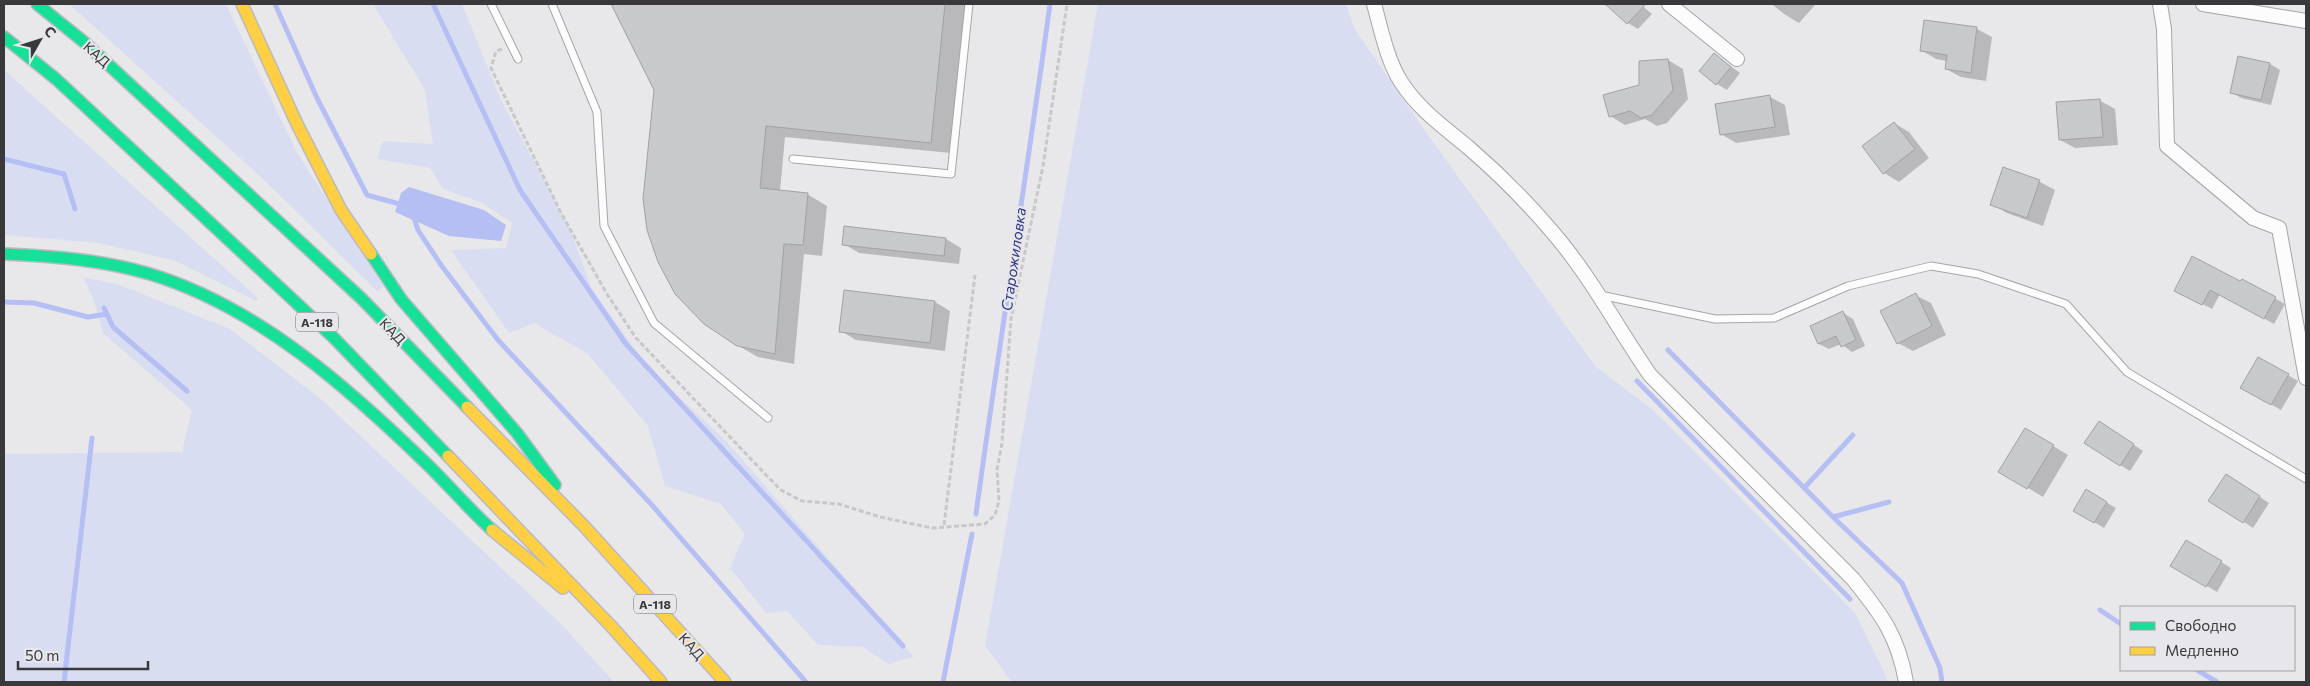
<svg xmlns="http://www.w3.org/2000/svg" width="2310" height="686" viewBox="0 0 2310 686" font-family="Commissioner,sans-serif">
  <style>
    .green { fill: #d9ddf1 }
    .water { fill: #b6bff3 }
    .shadow { fill: #0003 }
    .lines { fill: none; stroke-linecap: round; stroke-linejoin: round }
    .stream { stroke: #b6bff3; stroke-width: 5 }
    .building { fill: #c8c9ca; stroke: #a1a2a3 }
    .lane-casing { stroke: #a5a6a7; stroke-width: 9 }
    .street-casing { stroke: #a5a6a7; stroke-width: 16 }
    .fast-casing { stroke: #b9bac3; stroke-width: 14 }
    .slow-casing { stroke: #b9bac3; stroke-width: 14 }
    .path { stroke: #c8c8c9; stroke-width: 3; stroke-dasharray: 5 2.5; stroke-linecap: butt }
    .lane { stroke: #fcfcfc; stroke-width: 7 }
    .street { stroke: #fcfcfc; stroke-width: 14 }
    .fast { stroke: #16e098; stroke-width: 11 }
    .slow { stroke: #ffcf43; stroke-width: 11 }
    .labels { text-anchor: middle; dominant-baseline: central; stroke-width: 4.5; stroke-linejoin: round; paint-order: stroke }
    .shield { fill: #e7e7eb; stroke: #6d6d70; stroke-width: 1 }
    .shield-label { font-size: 12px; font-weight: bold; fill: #39393b }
    .street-label { font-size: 14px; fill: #39393b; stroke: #e7e7eb }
    .water-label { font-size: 15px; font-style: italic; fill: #2f3385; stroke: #e7e7eb }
  </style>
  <rect width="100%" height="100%" fill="#e8e8ea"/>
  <!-- green -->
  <path class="green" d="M69 4H226L297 153 383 286 378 292 261 177Z
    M373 4H462L501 100 570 229 592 289 648 368 727 442 914 657 888 664 863 647 818 645 787 611 766 613 730 568 745 534 721 504 665 486 648 426 588 354 534 323 509 333 451 250 506 248 512 223 480 202 443 189 430 168 377 159 383 141 433 144 425 90Z
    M1098 4H1346L1354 28 1418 121 1595 366 1653 410 1855 613 1885 674 1887 682H1012L985 646Z
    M4 70 258 298 257 301 176 261 99 243 4 235Z
    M83 277 120 285 230 329 321 399 562 625 614 682H4V454L182 452 192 410 103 333 93 298Z"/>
  <!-- water -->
  <path class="water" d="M409 187 484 210 506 225 501 241 449 236 395 212 401 193Z"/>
  <!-- shadow -->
  <path class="shadow" d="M612 4H965L951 153 785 137 780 191 807 194 827 206 822 256 804 254 794 364 758 357 737 345 655 90Z
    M1607 4H1640L1652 14 1638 29 1628 23Z
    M1772 4H1816L1799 23 1784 14Z
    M1925 21 1977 29 1992 37 1986 81 1961 77 1946 69 1947 61 1936 59 1921 50Z
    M1714 54 1740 73 1727 90 1717 84Z
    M1668 60 1683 69 1688 99 1667 123 1657 126 1645 119 1625 125 1610 116Z
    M2270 64 2280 70 2271 105 2241 98 2231 92Z
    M1770 97 1785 105 1790 135 1736 143 1721 134Z
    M2099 100 2115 109 2118 145 2075 148 2060 140Z
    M1894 123 1909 132 1929 158 1899 182 1884 173Z
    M2004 169 2040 182 2055 190 2043 226 2007 213 1992 204Z
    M946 239 961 248 959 264 859 253 844 244Z
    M2242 280 2285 304 2274 324 2220 294 2212 309 2176 290 2241 283Z
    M1915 295 1931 303 1946 335 1913 351 1898 343Z
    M935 302 950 311 945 351 856 340 841 331Z
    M1843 313 1853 319 1865 346 1852 352 1841 344 1829 349 1819 344Z
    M2258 358 2298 381 2281 410 2242 388Z
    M2109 428 2143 451 2130 471 2120 465Z
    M2040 438 2068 455 2043 497 2000 471Z
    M2236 481 2269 503 2253 528 2244 522Z
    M2087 491 2116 508 2104 528 2075 510Z
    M2186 541 2231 568 2217 592 2172 565Z"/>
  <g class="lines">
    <!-- stream -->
    <path class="stream" d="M275 4 317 98 367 195 403 205
      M433 4 520 190 626 344 903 646
      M4 159 64 174 75 209
      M413 215 418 230 441 265 498 340 651 504 806 682
      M4 302 34 303 88 317 107 314
      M104 308 113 327 187 391
      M1668 350 1833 517 1902 583 1940 668 1942 682
      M1637 381 1850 599
      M1804 488 1853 435
      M976 514C999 344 1027 174 1050 4
      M1833 517 1889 502
      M2100 610 2121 624
      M2197 670 2217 682
      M64 682 92 438
      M943 682 972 534"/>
  </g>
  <!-- building -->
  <path class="building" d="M611 4H945L931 143 766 126 760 188 808 193 803 245 784 244 775 354 737 346 704 324 675 294 658 262 647 230 643 199 654 90Z
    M1605 4H1646L1627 24Z
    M1924 20 1977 27 1971 73 1945 69 1947 55 1920 51Z
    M1714 53 1731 67 1716 85 1699 71Z
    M2238 56 2270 63 2261 100 2230 93Z
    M1668 59 1673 90 1652 115 1641 118 1630 111 1609 117 1603 95 1639 85V61Z
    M1770 95 1775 127 1720 135 1715 104Z
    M2100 99 2103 137 2059 140 2056 102Z
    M1894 122 1915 149 1883 174 1862 146Z
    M2003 167 2040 180 2027 218 1990 205Z
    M844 226 946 238 944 256 842 245Z
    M2192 256 2240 281 2242 279 2276 297 2264 319 2210 290 2202 305 2174 291Z
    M844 290 935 301 930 343 839 332Z
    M1916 293 1932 326 1897 344 1880 311Z
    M1843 311 1856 340 1841 347 1836 336 1818 344 1810 326Z
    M2258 357 2289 374 2271 405 2240 388Z
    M2099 421 2134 444 2120 466 2084 443Z
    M2025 428 2054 445 2027 489 1998 472Z
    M2226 474 2260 496 2243 523 2208 501Z
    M2086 489 2107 502 2094 523 2073 511Z
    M2186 540 2222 561 2206 587 2170 566Z"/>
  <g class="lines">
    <defs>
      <path id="lane" d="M491 4 518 59
        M552 4 597 112 604 226 654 323 768 418
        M793 159 951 174 969 4
        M1600 295 1715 319 1774 318 1848 286 1931 266 1978 274 2066 304 2127 372 2306 479"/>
      <path id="street" d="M1374 4C1381 29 1387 60 1401 82 1420 111 1444 127 1469 148 1498 173 1524 199 1549 228 1589 273 1616 326 1650 375L1853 579C1882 615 1898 636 1906 682
        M1669 4 1737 59
        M2160 4 2164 29 2167 146 2253 218 2279 228 2306 378
        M2203 4 2306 21"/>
      <path id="fast" d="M37 4 84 42 362 299 467 407
        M4 37 56 79 334 338 448 456
        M4 254C53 256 103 260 150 274 259 307 351 390 431 468 452 489 471 511 492 530
        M371 254 401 299 517 433 555 485"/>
      <path id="slow" d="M242 4 297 124 341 210 371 254
        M467 407 584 526 725 682
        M448 456 611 626 661 682
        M492 530 563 588"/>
    </defs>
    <!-- lane casing -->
    <use href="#lane" class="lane-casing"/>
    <!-- street casing -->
    <use href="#street" class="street-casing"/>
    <!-- fast casing -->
    <use href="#fast" class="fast-casing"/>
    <!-- slow casing -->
    <use href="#slow" class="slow-casing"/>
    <!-- path -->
    <path class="path" d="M502 49 496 51 491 68 561 213 607 294 636 338 768 477 781 490 802 501 839 504 880 517 932 528 985 524 995 515 999 501 997 470 1002 443 1011 319 1043 166 1067 4
      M944 525 975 275"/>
    <!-- lane -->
    <use href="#lane" class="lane"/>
    <!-- street -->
    <use href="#street" class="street"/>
    <!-- fast -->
    <use href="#fast" class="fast"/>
    <!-- slow -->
    <use href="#slow" class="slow"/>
  </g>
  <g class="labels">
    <!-- shield labels -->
    <g class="shield">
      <rect x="296" y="312.5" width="42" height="19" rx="4"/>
      <rect x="634" y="594.5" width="42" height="19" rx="4"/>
    </g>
    <g class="shield-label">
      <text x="317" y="322">А-118</text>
      <text x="655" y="604">А-118</text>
    </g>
    <!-- street labels -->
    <g class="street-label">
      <text transform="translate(97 54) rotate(42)">КАД</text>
      <text transform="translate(393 331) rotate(46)">КАД</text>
      <text transform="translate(692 646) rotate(48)">КАД</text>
    </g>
    <!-- water labels -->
    <g class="water-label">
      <text transform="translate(1013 259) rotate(-82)">Старожиловка</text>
    </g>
  </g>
  <!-- border -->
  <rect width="2310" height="686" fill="none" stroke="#39393b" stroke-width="10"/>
  <!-- legend -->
  <rect x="2120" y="606" width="175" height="65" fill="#e7e7eb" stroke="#a1a1a5"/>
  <rect x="2130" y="622" width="25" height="8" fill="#16e098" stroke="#a1a1a5"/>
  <text x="2165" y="631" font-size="15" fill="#39393b">Свободно</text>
  <rect x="2130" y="647" width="25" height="8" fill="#ffcf43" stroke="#a1a1a5"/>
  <text x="2165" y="656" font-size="15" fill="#39393b">Медленно</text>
  <!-- north arrow -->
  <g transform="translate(40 40) rotate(51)" stroke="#e7e7eb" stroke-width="4" paint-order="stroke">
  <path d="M0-4L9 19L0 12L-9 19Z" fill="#39393b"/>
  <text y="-8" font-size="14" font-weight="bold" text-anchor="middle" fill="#39393b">С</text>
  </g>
  <!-- scale -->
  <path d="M18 661v8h130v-8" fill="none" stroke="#39393b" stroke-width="2.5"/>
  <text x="25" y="661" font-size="15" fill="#39393b" stroke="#e7e7eb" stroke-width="4" paint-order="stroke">50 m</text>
</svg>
